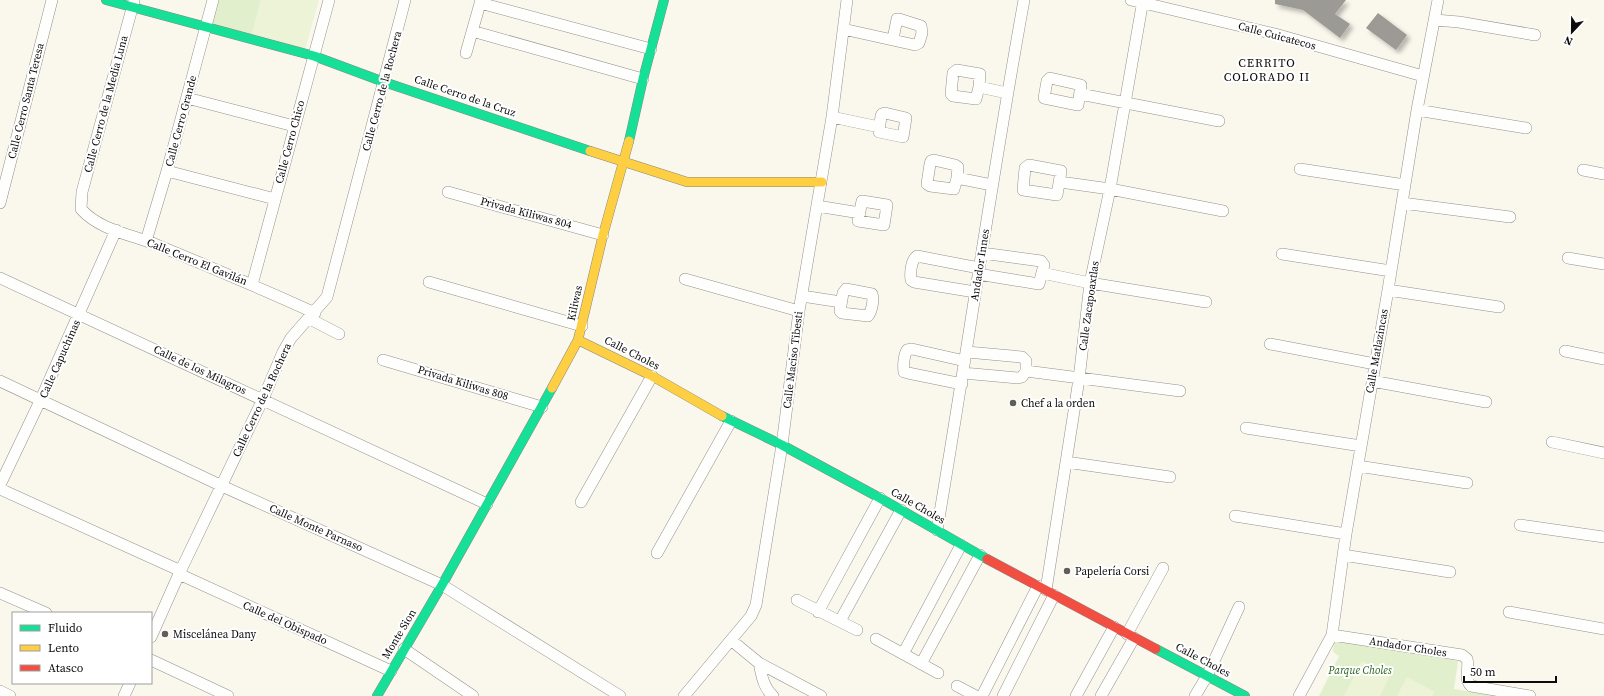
<svg xmlns="http://www.w3.org/2000/svg" width="1604" height="696" viewBox="0 0 1604 696" font-family="'Source Serif 4',serif">
  <style>
    .green { fill: #e2efcd }
    .pitch { fill: #ecf3d7 }
    .building { fill: #9c9a94; filter: url(#shadow) }
    .lines { fill: none; stroke-linecap: round; stroke-linejoin: round }
    .street-casing { stroke: #93918d; stroke-width: 12 }
    .fast-casing { stroke: #898883; stroke-width: 10 }
    .slow-casing { stroke: #898883; stroke-width: 10 }
    .jam-casing { stroke: #898883; stroke-width: 10 }
    .street { stroke: #fefefc; stroke-width: 11 }
    .fast { stroke: #16e098; stroke-width: 9 }
    .slow { stroke: #ffcf43; stroke-width: 9 }
    .jam { stroke: #f24e42; stroke-width: 9 }
    .poi-dot { fill: #5f5e5a; stroke: #fff; stroke-width: 1.5 }
    .labels { text-anchor: middle; dominant-baseline: central; stroke-width: 4; stroke-linejoin: round; paint-order: stroke }
    .street-label { font-size: 11px; fill: #0b0b0b; stroke: #fff }
    .poi-label { font-size: 11px; fill: #0b0b0b; stroke: #fff; text-anchor: start }
    .park-label { font-size: 11px; font-style: italic; fill: #2b621b; stroke: #fff }
    .neighbourhood-label { font-size: 12px; letter-spacing: 1px; fill: #0b0b0b; stroke: #fff }
  </style>
  <defs>
    <filter id="shadow"><feDropShadow dx="3.5" dy="3.5" stdDeviation="2" flood-color="#0004"/></filter>
  </defs>
  <rect width="100%" height="100%" fill="#faf7ed"/>
  <!-- green -->
  <path class="green" d="M218 0H261L251 38 211 25Z
    M1334 640 1458 661 1454 689 1493 696H1319L1339 656 1333 652Z"/>
  <!-- pitch -->
  <path class="pitch" d="M261 0H319L304 53 251 38Z
    M1362 661 1390 675 1380 696H1344Z
    M1407 677 1435 692 1432 696H1397Z"/>
  <!-- building -->
  <path class="building" d="M1275 0H1346L1335 14 1350 24 1340 38 1303 10 1275 4Z
    M1378 13 1407 35 1396 50 1366 28Z"/>
  <g class="lines">
    <defs>
      <path id="street" d="M1131 0 1275 34 1423 76
        M134 1 82 192 81 209C99 230 133 235 157 245 210 267 263 289 315 313
        M480 3 651 49
        M1435 20 1459 22 1535 35
        M843 29 915 45 919 43 922 33 921 26 899 19H897L893 39
        M472 31 643 79
        M466 53 481 0
        M957 70 980 74 979 87 976 99 953 96 951 94 953 73Z
        M1050 78 1081 85 1078 105 1044 98 1047 81Z
        M979 87 1007 93
        M1080 94 1219 121
        M187 98 294 126
        M1417 110 1526 128
        M885 113 906 118 903 137 879 132 881 116 882 114Z
        M832 117 879 127
        M934 160 955 165 958 167 957 178 954 189 930 186 927 184 930 164 931 161Z
        M1029 165 1061 171 1057 195 1023 190 1025 168Z
        M1300 169 1405 185
        M1583 170 1604 174
        M167 171 275 199
        M957 178 992 185
        M1060 182 1110 189 1223 211
        M448 192 603 235
        M862 201 887 205 884 225 858 221Z
        M0 203 52 0
        M1402 203 1510 217
        M817 206 860 213
        M146 241 167 171 213 0
        M1282 254 1391 271
        M1568 258 1604 264
        M1042 273 1090 283 1206 302
        M978 274 1039 284 1044 265 1041 261 982 253
        M0 278 487 504
        M685 279 799 311
        M429 282 582 326
        M252 285 329 0
        M846 289 872 294C874 300 872 311 868 316L842 313 840 311 843 293Z
        M1388 290 1499 307
        M975 292 914 282 911 280C910 273 911 260 917 256L979 268
        M802 296 841 302
        M310 319 339 334
        M1270 344 1375 364
        M1565 351 1604 359
        M383 360 542 407
        M1026 371 1180 391
        M963 373 1018 378 1022 377 1026 371V361L1022 357 967 352
        M0 381 222 486 442 585 620 696
        M1372 381 1486 402
        M962 384 908 373 904 372C903 365 904 355 907 350L912 349 965 361
        M1246 428 1361 446
        M1552 442 1604 453
        M1066 462 1170 477
        M1358 466 1467 483
        M0 485 41 399 116 230
        M0 489 181 571
        M581 502 652 376
        M1235 516 1346 534
        M1520 525 1604 537
        M937 530C967 354 992 176 1024 0
        M657 553 731 421
        M1343 555 1450 572
        M179 574 391 671
        M1046 590 1079 379 1090 283 1110 189 1143 0
        M0 593 46 613
        M797 600 857 630
        M818 612 880 498
        M1509 612 1604 629
        M840 621 901 510
        M1127 634 1163 568
        M1332 635 1462 655 1467 659C1470 668 1463 678 1471 686L1530 696
        M151 637 179 574 263 399 283 352 291 338 327 297 405 0
        M876 639 938 673
        M731 640 759 663 821 696
        M404 649 473 696
        M903 654 961 545
        M151 660 228 696
        M759 663C762 676 763 687 773 696
        M921 664 980 555
        M957 686 976 696
        M0 691 10 696
        M124 696 130 683
        M684 696 751 616 756 605 782 445 799 311 832 117 847 0
        M982 696 1038 586
        M1003 696 1054 595
        M1076 696 1114 627
        M1101 696 1134 638
        M1195 696 1207 676 1239 607
        M1299 696 1332 635 1346 534 1388 290 1417 110 1438 0"/>
      <path id="fast" d="M106 0 314 56 384 82 590 151
        M629 141 643 79 664 0
        M722 416 782 445 880 498 987 559
        M1156 649 1245 696
        M377 696 442 585 552 388"/>
      <path id="slow" d="M590 151 687 182H822
        M578 340 652 376 722 416
        M552 388 578 340 603 235 629 141"/>
      <path id="jam" d="M987 559 1156 649"/>
    </defs>
    <!-- street casing -->
    <use href="#street" class="street-casing"/>
    <!-- fast casing -->
    <use href="#fast" class="fast-casing"/>
    <!-- slow casing -->
    <use href="#slow" class="slow-casing"/>
    <!-- jam casing -->
    <use href="#jam" class="jam-casing"/>
    <!-- street -->
    <use href="#street" class="street"/>
    <!-- fast -->
    <use href="#fast" class="fast"/>
    <!-- slow -->
    <use href="#slow" class="slow"/>
    <!-- jam -->
    <use href="#jam" class="jam"/>
  </g>
  <!-- markers -->
  <g class="poi-dot">
    <circle cx="1013" cy="403" r="4"/>
    <circle cx="1067" cy="571" r="4"/>
    <circle cx="165" cy="634" r="4"/>
  </g>
  <g class="labels">
    <!-- street labels -->
    <g class="street-label">
      <text transform="translate(1277 36) rotate(15)">Calle Cuicatecos</text>
      <text transform="translate(382 91) rotate(-75)">Calle Cerro de la Rochera</text>
      <text transform="translate(465 96) rotate(19)">Calle Cerro de la Cruz</text>
      <text transform="translate(26 101) rotate(-76)">Calle Cerro Santa Teresa</text>
      <text transform="translate(106 104) rotate(-75)">Calle Cerro de la Media Luna</text>
      <text transform="translate(181 121) rotate(-75)">Calle Cerro Grande</text>
      <text transform="translate(290 142) rotate(-75)">Calle Cerro Chico</text>
      <text transform="translate(526 213) rotate(15)">Privada Kiliwas 804</text>
      <text transform="translate(197 262) rotate(22)">Calle Cerro El Gavilán</text>
      <text transform="translate(980 265) rotate(-81)">Andador Innes</text>
      <text transform="translate(575 303) rotate(-77)">Kiliwas</text>
      <text transform="translate(1089 306) rotate(-82)">Calle Zacapoaxtlas</text>
      <text transform="translate(1377 351) rotate(-80)">Calle Matlazincas</text>
      <text transform="translate(632 353) rotate(27)">Calle Choles</text>
      <text transform="translate(60 359) rotate(-66)">Calle Capuchinas</text>
      <text transform="translate(793 360) rotate(-83)">Calle Maciso Tibesti</text>
      <text transform="translate(200 370) rotate(25)">Calle de los Milagros</text>
      <text transform="translate(463 383) rotate(17)">Privada Kiliwas 808</text>
      <text transform="translate(262 400) rotate(-65)">Calle Cerro de la Rochera</text>
      <text transform="translate(918 506) rotate(30)">Calle Choles</text>
      <text transform="translate(316 528) rotate(24)">Calle Monte Parnaso</text>
      <text transform="translate(285 623) rotate(24)">Calle del Obispado</text>
      <text transform="translate(399 634) rotate(-59)">Monte Sion</text>
      <text transform="translate(1408 647) rotate(9)">Andador Choles</text>
      <text transform="translate(1203 660) rotate(28)">Calle Choles</text>
    </g>
    <!-- poi labels -->
    <g class="poi-label">
      <text x="1021" y="403">Chef a la orden</text>
      <text x="1075" y="571">Papelería Corsi</text>
      <text x="173" y="634">Miscelánea Dany</text>
    </g>
    <!-- park labels -->
    <g class="park-label">
      <text x="1360" y="670">Parque Choles</text>
    </g>
    <!-- neighbourhood labels -->
    <g class="neighbourhood-label">
      <text x="1267" y="63">CERRITO<tspan x="1267" dy="14">COLORADO II</tspan></text>
    </g>
  </g>
  <!-- legend -->
  <rect x="12" y="612" width="140" height="72" fill="#ffffff" stroke="#9d9d9d"/>
  <rect x="20" y="625" width="20" height="6" fill="#16e098" stroke="#9d9d9d"/>
  <text x="48" y="632" font-size="12" fill="#0b0b0b">Fluido</text>
  <rect x="20" y="645" width="20" height="6" fill="#ffcf43" stroke="#9d9d9d"/>
  <text x="48" y="652" font-size="12" fill="#0b0b0b">Lento</text>
  <rect x="20" y="665" width="20" height="6" fill="#f24e42" stroke="#9d9d9d"/>
  <text x="48" y="672" font-size="12" fill="#0b0b0b">Atasco</text>
  <!-- north arrow -->
  <g transform="translate(1572 32) rotate(202)" stroke="#ffffff" stroke-width="3" paint-order="stroke">
  <path d="M0-3L7 15L0 10L-7 15Z" fill="#0b0b0b"/>
  <text y="-6" font-size="11" font-weight="bold" text-anchor="middle" fill="#0b0b0b">N</text>
  </g>
  <!-- scale -->
  <path d="M1464 676v6h92v-6" fill="none" stroke="#0b0b0b" stroke-width="2"/>
  <text x="1470" y="676" font-size="12" fill="#0b0b0b" stroke="#ffffff" stroke-width="3" paint-order="stroke">50 m</text>
</svg>
